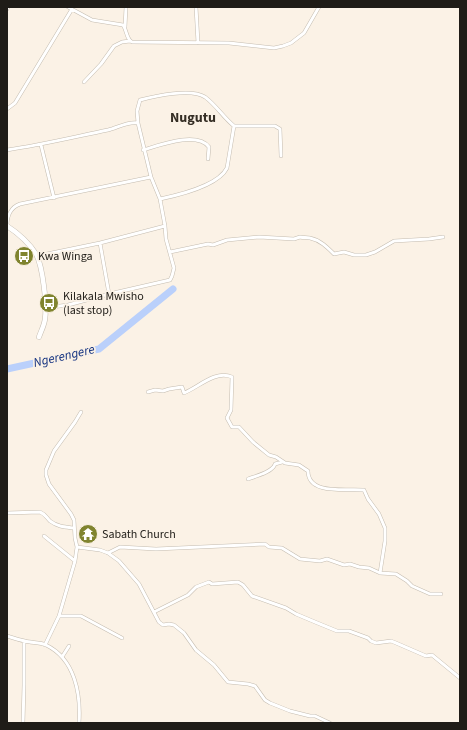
<svg xmlns="http://www.w3.org/2000/svg" width="467" height="730" viewBox="0 0 467 730" font-family="'Source Sans 3',sans-serif">
  <style>
    .lines { fill: none; stroke-linecap: round; stroke-linejoin: round }
    .river { stroke: #bad0fb; stroke-width: 7 }
    .street-casing { stroke: #c4bcb0; stroke-width: 4 }
    .secondary-casing { stroke: #c4bcb0; stroke-width: 5.5 }
    .street { stroke: #fff; stroke-width: 3 }
    .secondary { stroke: #fff; stroke-width: 4.5 }
    .labels { text-anchor: middle; dominant-baseline: central; stroke-width: 3.5; stroke-linejoin: round; paint-order: stroke }
    .poi-label { font-size: 12px; fill: #1f1c17; stroke: #fbf2e6; text-anchor: start }
    .water-label { font-size: 13px; font-style: italic; fill: #11307f; stroke: #fbf2e6 }
    .quarter-label { font-size: 14px; font-weight: bold; fill: #352e25; stroke: #fbf2e6 }
  </style>
  <rect width="100%" height="100%" fill="#fbf2e6"/>
  <g class="lines">
    <!-- river -->
    <path class="river" d="M7 369 99 349 173 289"/>
    <defs>
      <path id="street" d="M68 7 92 20 123 25C127 30 126 39 132 42L229 43 274 48 283 46 291 43 304 33 319 7
        M196 7 198 43
        M7 9 8 7
        M125 27 126 7
        M84 82 101 64 114 46 122 42 130 41
        M7 109 15 103 72 9
        M138 123 137 111 140 100C155 96 191 88 205 97 216 105 223 117 234 126H275L280 129 281 156
        M41 145 54 198
        M7 150C41 145 74 137 108 130 117 128 128 121 138 123L151 177 160 199 165 226 166 239 174 268 172 276 170 280 109 294 68 305 44 308
        M143 150C160 145 197 131 209 147L208 159
        M160 199C179 195 218 186 227 168L234 126
        M7 226C7 216 11 207 20 204L151 177
        M100 243 109 294
        M170 252 208 244 213 245 227 240 259 237 294 239 300 237C304 238 306 237 310 238 320 240 327 247 334 254L344 252 354 255H366L375 252 394 241 429 239 443 237
        M37 256 100 243 165 226
        M148 392 155 390 163 391 169 389 182 387 184 393C199 387 215 370 232 377L231 410 227 418 232 427H239L253 442 269 455 276 457 285 463 299 465 308 471C308 496 348 488 364 490L368 499 379 514 385 528V541L380 573
        M248 479C256 476 273 472 275 464L282 462
        M7 513 40 512C45 514 46 517 50 521 58 527 65 527 74 528
        M44 536 75 561
        M77 547 100 550 108 553 119 561 139 584 159 622 163 625 169 624 174 625 184 633 196 650 214 665 228 682 248 684 255 686 265 700 270 703 290 711 310 716H315L330 723
        M108 553 120 547 156 549 265 544 269 547 282 548 300 559 320 561 327 559 344 565 350 564 359 567 369 568 380 573 396 574 407 581 412 586 430 594H441
        M154 612 188 595 196 587 209 582 212 584 238 582 243 585 252 596 286 608 296 614 315 622 337 631H349L368 638 371 641 376 643 391 641 396 643 426 656 432 655 460 678
        M59 616H81L122 638
        M7 636C13 638 19 640 25 641 31 643 40 642 46 645 75 659 81 694 79 723
        M45 645 59 616 75 561 77 547 75 538 74 520 71 514 49 484 46 475V470L54 451 75 422 81 412
        M62 657 69 646
        M23 723 24 685V641"/>
      <path id="secondary" d="M7 226C18 233 29 243 36 254 43 267 47 305 45 319 44 326 41 331 39 337"/>
    </defs>
    <!-- street casing -->
    <use href="#street" class="street-casing"/>
    <!-- secondary casing -->
    <use href="#secondary" class="secondary-casing"/>
    <!-- street -->
    <use href="#street" class="street"/>
    <!-- secondary -->
    <use href="#secondary" class="secondary"/>
  </g>
  <!-- icons -->
  <defs>
    <symbol id="bus-disc" viewBox="-11 -11 22 22"><circle r="9.5" fill="#80842f" stroke="#fbf2e6"/><path d="M-5-6H5V4H4V6H2V4H-2V6H-4V4H-5ZM-3.5-4V0h7V-4ZM-3.5 1.2v1.5H-2V1.2ZM2 1.2v1.5H3.5V1.2Z" fill="#fff"/></symbol>
    <symbol id="temple-disc" viewBox="-11 -11 22 22"><circle r="9.5" fill="#80842f" stroke="#fbf2e6"/><path d="M0-6L5-2H3V0L6.5 2.5H4V6H1.5V3h-3V6H-4V2.5H-6.5L-3 0V-2H-5Z" fill="#fff"/></symbol>
  </defs>
  <g fill-rule="evenodd">
    <use href="#bus-disc" x="13" y="245" width="22" height="22"/>
    <use href="#bus-disc" x="38" y="292" width="22" height="22"/>
    <use href="#temple-disc" x="77" y="523" width="22" height="22"/>
  </g>
  <g class="labels">
    <!-- poi labels -->
    <g class="poi-label">
      <text x="38" y="256">Kwa Winga</text>
      <text x="63" y="296">Kilakala Mwisho<tspan x="63" dy="14">(last stop)</tspan></text>
      <text x="102" y="534">Sabath Church</text>
    </g>
    <!-- water labels -->
    <g class="water-label">
      <text transform="translate(64 356) rotate(-13)">Ngerengere</text>
    </g>
    <!-- quarter labels -->
    <g class="quarter-label">
      <text x="193" y="118">Nugutu</text>
    </g>
  </g>
  <!-- border -->
  <rect width="467" height="730" fill="none" stroke="#1f1c17" stroke-width="16"/>
</svg>
